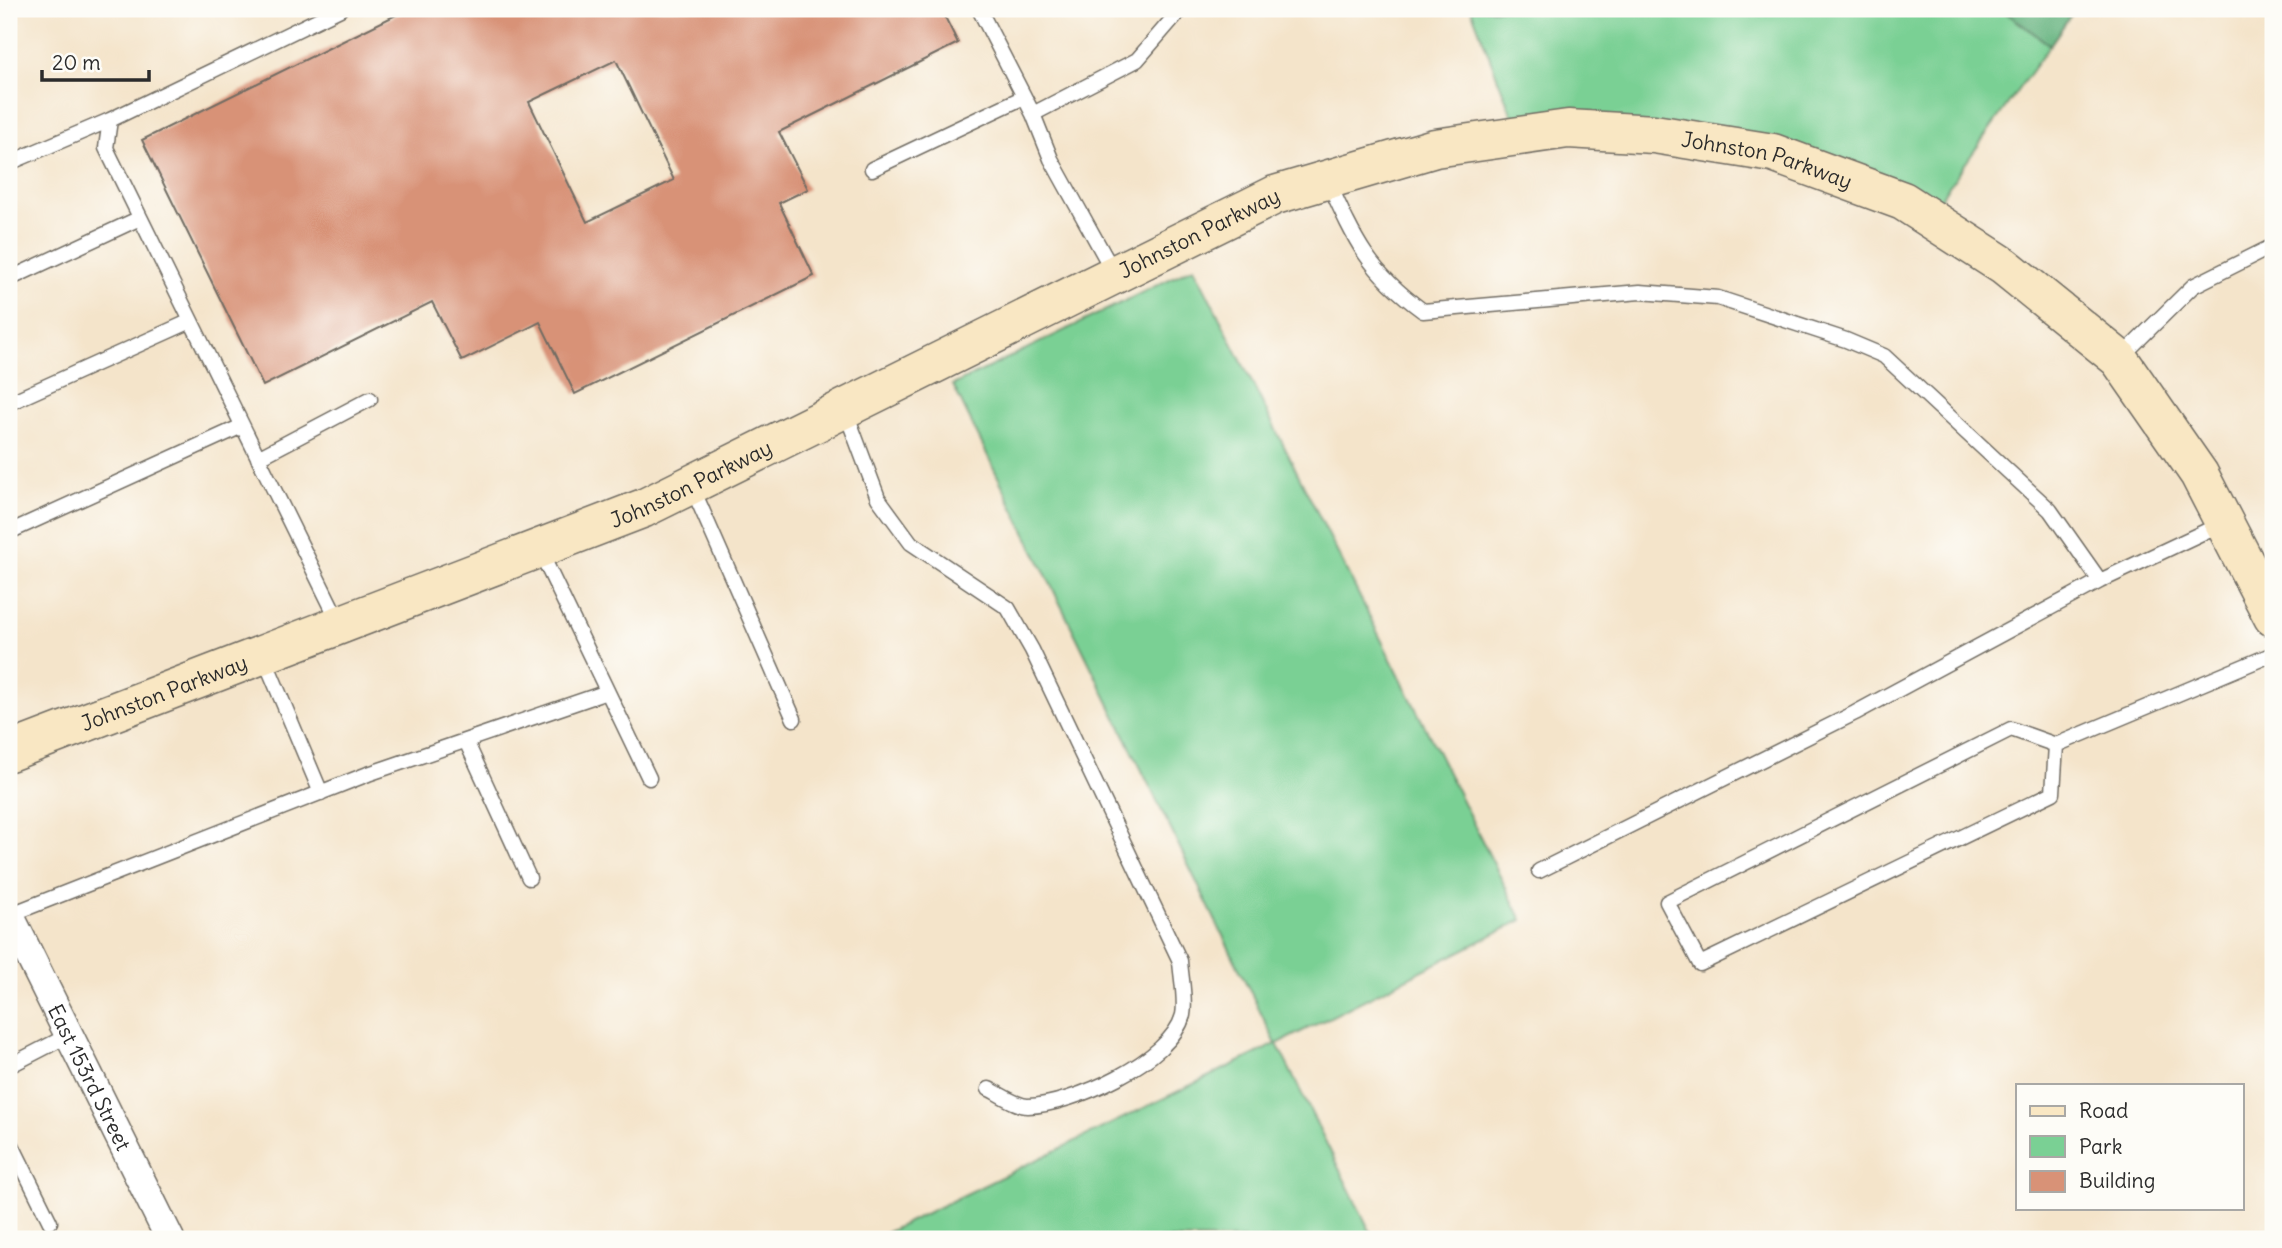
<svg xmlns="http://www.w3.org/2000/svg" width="2282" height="1248" viewBox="0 0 2282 1248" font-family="Delius,sans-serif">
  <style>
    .green { fill: #7ad094; stroke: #527e60; stroke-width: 2 }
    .forest { fill: #63b27e; stroke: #476e54; stroke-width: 2 }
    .building { fill: #d89277; fill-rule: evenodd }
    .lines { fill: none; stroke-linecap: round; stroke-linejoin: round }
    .lane-casing { stroke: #716c63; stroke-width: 17 }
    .street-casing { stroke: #716c63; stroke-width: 31 }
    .secondary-casing { stroke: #716c63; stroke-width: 41 }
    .lane { stroke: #fff; stroke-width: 14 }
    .street { stroke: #fff; stroke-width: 28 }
    .secondary { stroke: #f9e7c3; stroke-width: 38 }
    .labels { text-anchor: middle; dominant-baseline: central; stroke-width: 6; stroke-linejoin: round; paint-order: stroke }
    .street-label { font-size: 21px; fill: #2b2b2b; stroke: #fdfcf7 }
  </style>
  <rect width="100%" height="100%" fill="#fdfcf7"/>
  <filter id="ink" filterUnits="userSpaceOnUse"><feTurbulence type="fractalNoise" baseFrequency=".0143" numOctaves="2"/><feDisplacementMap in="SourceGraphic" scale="14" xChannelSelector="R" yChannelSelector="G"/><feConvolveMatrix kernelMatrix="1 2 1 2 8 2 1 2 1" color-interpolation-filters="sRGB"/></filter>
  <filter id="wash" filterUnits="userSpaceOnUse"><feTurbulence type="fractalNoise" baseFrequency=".00686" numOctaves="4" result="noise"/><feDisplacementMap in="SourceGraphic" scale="28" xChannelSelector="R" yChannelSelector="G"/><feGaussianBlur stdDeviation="1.57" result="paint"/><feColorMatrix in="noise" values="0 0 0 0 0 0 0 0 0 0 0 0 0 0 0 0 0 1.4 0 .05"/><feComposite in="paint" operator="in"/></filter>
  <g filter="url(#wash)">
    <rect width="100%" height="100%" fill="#f4e4ca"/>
    <!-- green -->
    <path class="green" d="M1471 9H2001L2050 45 1927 217 1773 153 1520 136Z
      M1194 267 1522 920 1277 1044 1374 1239H873L1276 1044 953 385Z"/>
    <!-- forest -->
    <path class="forest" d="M2001 9H2075L2050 45Z"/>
    <g id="blocks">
      <!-- building -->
      <path class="building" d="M408 9H941L958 43 779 132 808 189 779 203 814 276 575 394 540 322 462 361 432 302 263 386 142 140ZM616 60 674 180 587 222 529 102Z"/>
    </g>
  </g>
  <g filter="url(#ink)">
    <use href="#blocks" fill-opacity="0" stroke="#716c63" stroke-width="2"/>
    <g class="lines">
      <defs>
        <path id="lane" d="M979 9 1033 114 1051 159 1114 273
          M1033 114 1137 60 1181 9
          M9 163 110 120
          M872 169 1024 97
          M1328 181C1355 241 1368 271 1423 311L1640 292 1718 298 1846 340 1884 356 2050 510 2100 581
          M9 279 140 218
          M2120 358 2193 286 2273 246
          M9 403 191 321
          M845 410 878 498 911 543 1008 608 1032 650 1180 961C1181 977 1186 1000 1183 1015 1171 1061 1072 1105 1028 1106 1016 1106 1000 1094 989 1089
          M258 458 370 399
          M692 487 794 719
          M9 532 242 426
          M539 549 649 778
          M340 624 106 148 110 120 340 9
          M263 655 321 793
          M466 741 529 878
          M2056 745 2053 793 1700 964 1667 902 2011 729 2056 745 2273 654
          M1539 871 1855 713 2100 581 2223 523
          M9 915 368 774 607 692
          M9 1066 69 1035
          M9 1139 50 1222"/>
        <g id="street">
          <path id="s1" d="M9 914 170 1239"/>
        </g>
        <g id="secondary">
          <path id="s2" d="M9 752 644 508 1275 195 1435 148 1568 129 1654 134 1773 153 1903 201 2004 266 2119 359 2199 474 2273 617"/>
        </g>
      </defs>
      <!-- lane casing -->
      <use href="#lane" class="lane-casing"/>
      <!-- street casing -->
      <use href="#street" class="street-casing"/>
      <!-- secondary casing -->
      <use href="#secondary" class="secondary-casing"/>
      <!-- lane -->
      <use href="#lane" class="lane"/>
      <!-- street -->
      <use href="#street" class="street"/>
      <!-- secondary -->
      <use href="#secondary" class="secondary"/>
    </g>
  </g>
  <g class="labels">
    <!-- street labels -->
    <g class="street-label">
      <text stroke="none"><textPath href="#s2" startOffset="1888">Johnston Parkway</textPath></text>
      <text stroke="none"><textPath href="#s2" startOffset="1300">Johnston Parkway</textPath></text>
      <text stroke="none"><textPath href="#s2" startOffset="733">Johnston Parkway</textPath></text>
      <text stroke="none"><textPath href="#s2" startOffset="166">Johnston Parkway</textPath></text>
      <text stroke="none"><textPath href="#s1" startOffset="182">East 153rd Street</textPath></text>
    </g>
  </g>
  <!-- margin -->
  <rect width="2282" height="1248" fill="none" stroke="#fdfcf7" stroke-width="35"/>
  <!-- legend -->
  <rect x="2016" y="1084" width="228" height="126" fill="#fdfcf7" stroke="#a9a8a5" stroke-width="2"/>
  <rect x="2030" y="1106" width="35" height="10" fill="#f9e7c3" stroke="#a9a8a5" stroke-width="2"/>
  <text x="2079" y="1118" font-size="21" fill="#2b2b2b">Road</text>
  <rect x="2030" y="1136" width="35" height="21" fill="#7ad094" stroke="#a9a8a5" stroke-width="2"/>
  <text x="2079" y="1154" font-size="21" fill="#2b2b2b">Park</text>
  <rect x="2030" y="1171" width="35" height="21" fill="#d89277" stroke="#a9a8a5" stroke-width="2"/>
  <text x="2079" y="1188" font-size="21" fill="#2b2b2b">Building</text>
  <!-- scale -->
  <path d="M42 70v10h107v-10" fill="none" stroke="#2b2b2b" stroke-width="3.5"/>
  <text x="52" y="70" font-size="21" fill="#2b2b2b" stroke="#fdfcf7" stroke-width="5" paint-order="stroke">20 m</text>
</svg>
